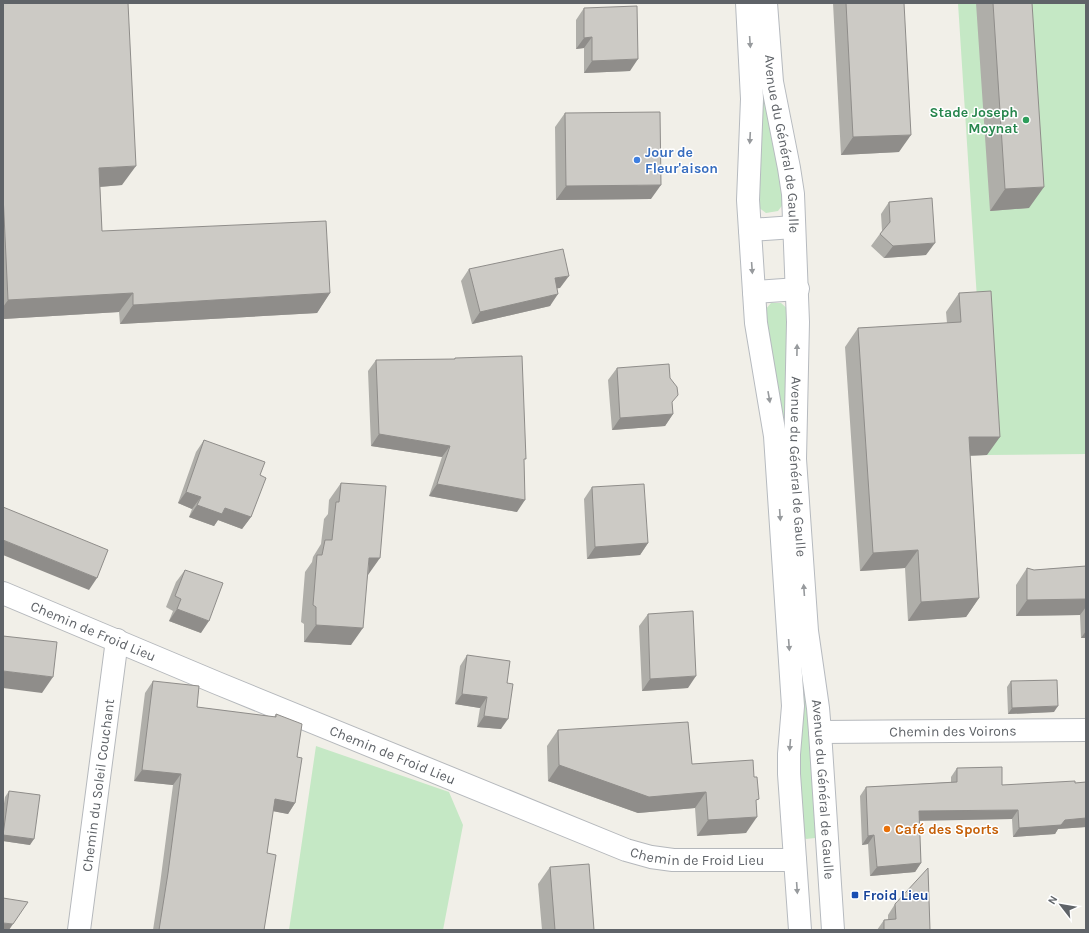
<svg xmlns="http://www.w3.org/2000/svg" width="1089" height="933" viewBox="0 0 1089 933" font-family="Karla,sans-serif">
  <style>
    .green { fill: #c5e8c5 }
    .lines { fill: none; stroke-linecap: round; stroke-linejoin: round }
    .street-casing { stroke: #b5b8bc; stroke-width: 24 }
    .secondary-casing { stroke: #b6babf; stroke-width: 24 }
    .street { stroke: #fff; stroke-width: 22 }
    .secondary { stroke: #fff; stroke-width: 22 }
    .wall { fill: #afaea9 }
    .shaded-wall { fill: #8f8d8a }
    .building { fill: #cccac5; stroke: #8f8d8a }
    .oneway { fill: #979a9d }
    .leisure-dot { fill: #2e9e5b; stroke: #fff; stroke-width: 1.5 }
    .shop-dot { fill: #3f7fe0; stroke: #fff; stroke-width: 1.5 }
    .food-dot { fill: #e8710a; stroke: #fff; stroke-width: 1.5 }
    .transit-dot { fill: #1a4fb4; stroke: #fff; stroke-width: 1.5 }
    .labels { text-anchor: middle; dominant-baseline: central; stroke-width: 3; stroke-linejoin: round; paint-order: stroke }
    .leisure-label { font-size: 14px; font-weight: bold; fill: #27864d; stroke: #fff; text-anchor: end }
    .street-label { font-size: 14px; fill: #5f6368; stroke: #fff }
    .shop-label { font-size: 14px; font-weight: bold; fill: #366cbe; stroke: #fff; text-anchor: start }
    .food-label { font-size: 14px; font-weight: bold; fill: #c56008; stroke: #fff; text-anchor: start }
    .transit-label { font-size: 14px; font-weight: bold; fill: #164399; stroke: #fff; text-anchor: start }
  </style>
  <rect width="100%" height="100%" fill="#f1efe8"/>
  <!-- green -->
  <path class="green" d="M761 3 784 191V203L778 211 766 213 758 207Z
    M958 3H1086V454L987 455Z
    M771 303H781L791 312 819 821 815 838 806 839 801 834 765 310Z
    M316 746 449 792 463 825 443 930H289Z"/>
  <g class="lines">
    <defs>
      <g id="street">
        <path id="s1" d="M3 593 217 683 626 850 651 857 673 860H795"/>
        <path id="s2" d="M820 732 1086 730"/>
        <path id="s3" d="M79 930 117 640"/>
      </g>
      <g id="secondary">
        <path d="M747 3 752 99 748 200 756 323 775 436 793 706 789 754V774L800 930"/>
        <path id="s4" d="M766 3 772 82 789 168 793 194 798 322 795 459 807 631 818 708 820 732 833 930"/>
        <path d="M750 230 794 227"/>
        <path d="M754 292 798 289"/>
      </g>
    </defs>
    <!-- street casing -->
    <use href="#street" class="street-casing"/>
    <!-- secondary casing -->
    <use href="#secondary" class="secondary-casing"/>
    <!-- street -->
    <use href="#street" class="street"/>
    <!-- secondary -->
    <use href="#secondary" class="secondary"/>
  </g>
  <!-- wall -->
  <path class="wall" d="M3 3 122 185 100 187 102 231 330 293 317 313 120 324 119 312 3 319Z
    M833 3H904L899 152 841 155Z
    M976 3H1032L1029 208 990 211Z
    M584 8 630 71 584 73V48L576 49V20Z
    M565 113 651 199 556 200 555 127Z
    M889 202 926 255 884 258 871 246 882 231 881 214Z
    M469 269 560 288H557L550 306 472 324 461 281Z
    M959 293 987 455 970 456 979 598 966 617 908 621 905 568 860 571 845 347 858 328 947 323 946 312Z
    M455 358 524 462 517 512 429 496 442 457 371 446 368 371 376 360 454 359Z
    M617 368 670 378 673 414 665 426 612 430 608 380Z
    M204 440 260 475 251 517 242 529 218 520 214 526 189 517 192 509 178 503 196 452Z
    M341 483 368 575 351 645 304 642V624L301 622 305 572 312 562 313 557 321 544 324 519 328 514 329 500Z
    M592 487 648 543 640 555 587 559 584 499Z
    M1086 566V638H1081L1080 615 1016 616V585L1027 568 1034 570Z
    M185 570 201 633 169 621 173 611 166 607 176 582Z
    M648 614 688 688 642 691 639 626Z
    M467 655 507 683 501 729 477 727 480 708 455 704 460 666Z
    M153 681 197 707 274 717 276 714 297 757 295 803 288 814 273 811 267 853 264 930H153L160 884 173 785 134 781 145 693Z
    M1011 681 1054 712 1008 714 1007 687Z
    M558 730 692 764 754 777 756 803 746 833 697 836 695 808 638 813 548 781 547 746Z
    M957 768 1002 785 1075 783 1086 782V827L1058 829 1055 834 1013 837 1012 819 919 820 921 863 915 872 870 876 868 844 862 845 860 796 866 787 951 782V777Z
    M9 791 30 845 3 841V810L5 797Z
    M550 867 594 930H542L538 884Z
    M895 904 930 930H877L884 920H888V915Z"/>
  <!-- shaded-wall -->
  <path class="shaded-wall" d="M592 37 584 48 576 49 584 38Z
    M638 59 630 71 584 73 592 61Z
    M911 135 899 152 841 155 853 137Z
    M136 166 122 185 86 188 99 168Z
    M661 185 651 199 556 200 566 186Z
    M1044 187 1029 208 990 211 1005 189Z
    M935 243 926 255 884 258 893 246Z
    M569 276 560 288 547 290 555 278Z
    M133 293 119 312 3 319V307L8 300Z
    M330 293 317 313 120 324 133 305Z
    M558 294 550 306 472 324 480 312Z
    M673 414 665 426 612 430 620 418Z
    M379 434 450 446 442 457 371 446Z
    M969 437H1000L987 455 956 456Z
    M437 484 525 500 517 512 429 496Z
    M186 492 201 497 192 509 178 503Z
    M197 505 225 508 251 517 242 529 218 520 214 526 189 517Z
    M3 540 97 578 89 590 3 555Z
    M648 543 640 555 587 559 595 547Z
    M918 550 905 568 860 571 873 553Z
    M369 558H380L368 575Z
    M979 598 966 617 908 621 921 602Z
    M1086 599V607L1080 615 1016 616 1027 600Z
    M177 609 209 621 201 633 169 621Z
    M316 625 363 628 351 645 304 642Z
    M1086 631V638H1081Z
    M3 671 53 677 42 693 3 688Z
    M696 676 688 688 642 691 650 679Z
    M462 694 487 697 480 708 455 704Z
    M1058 706 1054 712 1008 714 1012 708Z
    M484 716 508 719 501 729 477 727Z
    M559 765 706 792 695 808 638 813 548 781Z
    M142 770 181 774 173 785 134 781Z
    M275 799 295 803 288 814 267 810Z
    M1018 810 1012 819 912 821 919 811Z
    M757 817 746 833 697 836 708 820Z
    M1086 818V827L1058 829 1055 834 1013 837 1019 828 1065 820Z
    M3 835 34 839 30 845 3 841Z
    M874 835 868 844 862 845 868 836Z
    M921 863 915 872 870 876 877 867Z
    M3 923 13 924 9 930H3Z"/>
  <!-- building -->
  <path class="building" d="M3 3H128L136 166 99 168 102 231 326 221 330 293 133 305V293L8 300 3 194Z
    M846 3H904L911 135 853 137Z
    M993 3H1032L1044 187 1005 189Z
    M637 6 638 59 592 61V37L584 38V8Z
    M660 112 661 185 566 186 565 113Z
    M932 198 935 243 893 246 880 234 890 222 889 202Z
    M563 249 569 276 555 278 558 294 480 312 469 269Z
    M991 291 1000 437H969L979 598 921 602 918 550 873 553 858 328 961 322 959 293Z
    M522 356 526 459H524L525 500 437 484 450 446 379 434 376 360 455 359V358Z
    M669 364 670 378 677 387 678 395 672 402 673 414 620 418 617 368Z
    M204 440 265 462 260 475 266 478 251 517 225 508 222 514 197 505 201 497 186 492Z
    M341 483 386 486 380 558H369L363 628 316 625V607L313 605 317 555H322L325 540H332L336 502H339Z
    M644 484 648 543 595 547 592 487Z
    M3 507 108 550 97 578 3 540Z
    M1086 566V599L1027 600V568L1034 570Z
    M185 570 223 583 209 621 177 609 181 599 175 596Z
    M693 611 696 676 650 679 648 614Z
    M3 636 57 642 53 677 3 671Z
    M467 655 510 661 507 683 513 684 508 719 484 716 487 697 462 694Z
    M1057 680 1058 706 1012 708 1011 681Z
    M153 681 199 686 197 707 276 717V714L302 724 297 757 302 758 295 803 275 799 267 853 276 855 264 930H159L168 873 181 774 142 770Z
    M688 722 692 764 753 760 754 777H757L759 799 756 800 757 817 708 820 706 792 649 797 559 765 558 730Z
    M1002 767V785L1075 781V783L1086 782V818L1065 820 1061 825 1019 828 1018 810 919 811 921 863 877 867 874 835 868 836 866 787 957 782V768Z
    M9 791 40 795 34 839 3 835Z
    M589 864 594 930H555L550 867Z
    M928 868 930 930H884V920L896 919 895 904Z
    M3 898 28 902 13 924 3 923Z"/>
  <!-- one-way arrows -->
  <defs><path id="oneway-solid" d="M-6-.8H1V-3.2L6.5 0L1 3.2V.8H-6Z"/></defs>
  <g class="oneway">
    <use href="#oneway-solid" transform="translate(750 42) rotate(86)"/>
    <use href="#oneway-solid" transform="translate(750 138) rotate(93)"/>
    <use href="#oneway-solid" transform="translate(752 268) rotate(86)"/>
    <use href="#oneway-solid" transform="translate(797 350) rotate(-89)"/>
    <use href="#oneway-solid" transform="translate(769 397) rotate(80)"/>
    <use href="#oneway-solid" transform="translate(780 515) rotate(86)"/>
    <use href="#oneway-solid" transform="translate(804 590) rotate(-94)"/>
    <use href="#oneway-solid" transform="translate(789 645) rotate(86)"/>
    <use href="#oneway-solid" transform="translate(790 745) rotate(95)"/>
    <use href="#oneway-solid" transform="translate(797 888) rotate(86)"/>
  </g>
  <!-- markers -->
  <circle class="leisure-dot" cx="1026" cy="120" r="4"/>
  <circle class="shop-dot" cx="637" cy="160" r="4"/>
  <circle class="food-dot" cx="887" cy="829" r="4"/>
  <rect class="transit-dot" x="851" y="891" width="8" height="8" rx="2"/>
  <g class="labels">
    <!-- leisure labels -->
    <g class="leisure-label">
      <text x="1018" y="112">Stade Joseph<tspan x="1018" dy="16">Moynat</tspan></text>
    </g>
    <!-- street labels -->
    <g class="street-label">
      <text stroke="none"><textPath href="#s4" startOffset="142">Avenue du Général de Gaulle</textPath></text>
      <text stroke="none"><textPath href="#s4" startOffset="466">Avenue du Général de Gaulle</textPath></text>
      <text stroke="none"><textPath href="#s1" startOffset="98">Chemin de Froid Lieu</textPath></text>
      <text stroke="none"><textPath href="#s2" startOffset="133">Chemin des Voirons</textPath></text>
      <text stroke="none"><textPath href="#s1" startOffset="422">Chemin de Froid Lieu</textPath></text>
      <text stroke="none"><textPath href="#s3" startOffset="146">Chemin du Soleil Couchant</textPath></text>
      <text stroke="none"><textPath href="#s4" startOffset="790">Avenue du Général de Gaulle</textPath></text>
      <text stroke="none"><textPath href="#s1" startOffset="746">Chemin de Froid Lieu</textPath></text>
    </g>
    <!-- shop labels -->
    <g class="shop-label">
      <text x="645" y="152">Jour de<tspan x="645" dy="16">Fleur'aison</tspan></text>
    </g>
    <!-- food labels -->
    <g class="food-label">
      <text x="895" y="829">Café des Sports</text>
    </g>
    <!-- transit labels -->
    <g class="transit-label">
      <text x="863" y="895">Froid Lieu</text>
    </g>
  </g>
  <!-- border -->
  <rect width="1089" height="933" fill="none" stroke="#5f6368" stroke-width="8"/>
  <!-- north arrow -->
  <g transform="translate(1061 905) rotate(301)" stroke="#ffffff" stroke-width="3" paint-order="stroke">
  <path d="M0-3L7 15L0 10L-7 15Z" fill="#5f6368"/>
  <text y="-6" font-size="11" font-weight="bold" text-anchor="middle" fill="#5f6368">N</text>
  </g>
</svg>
